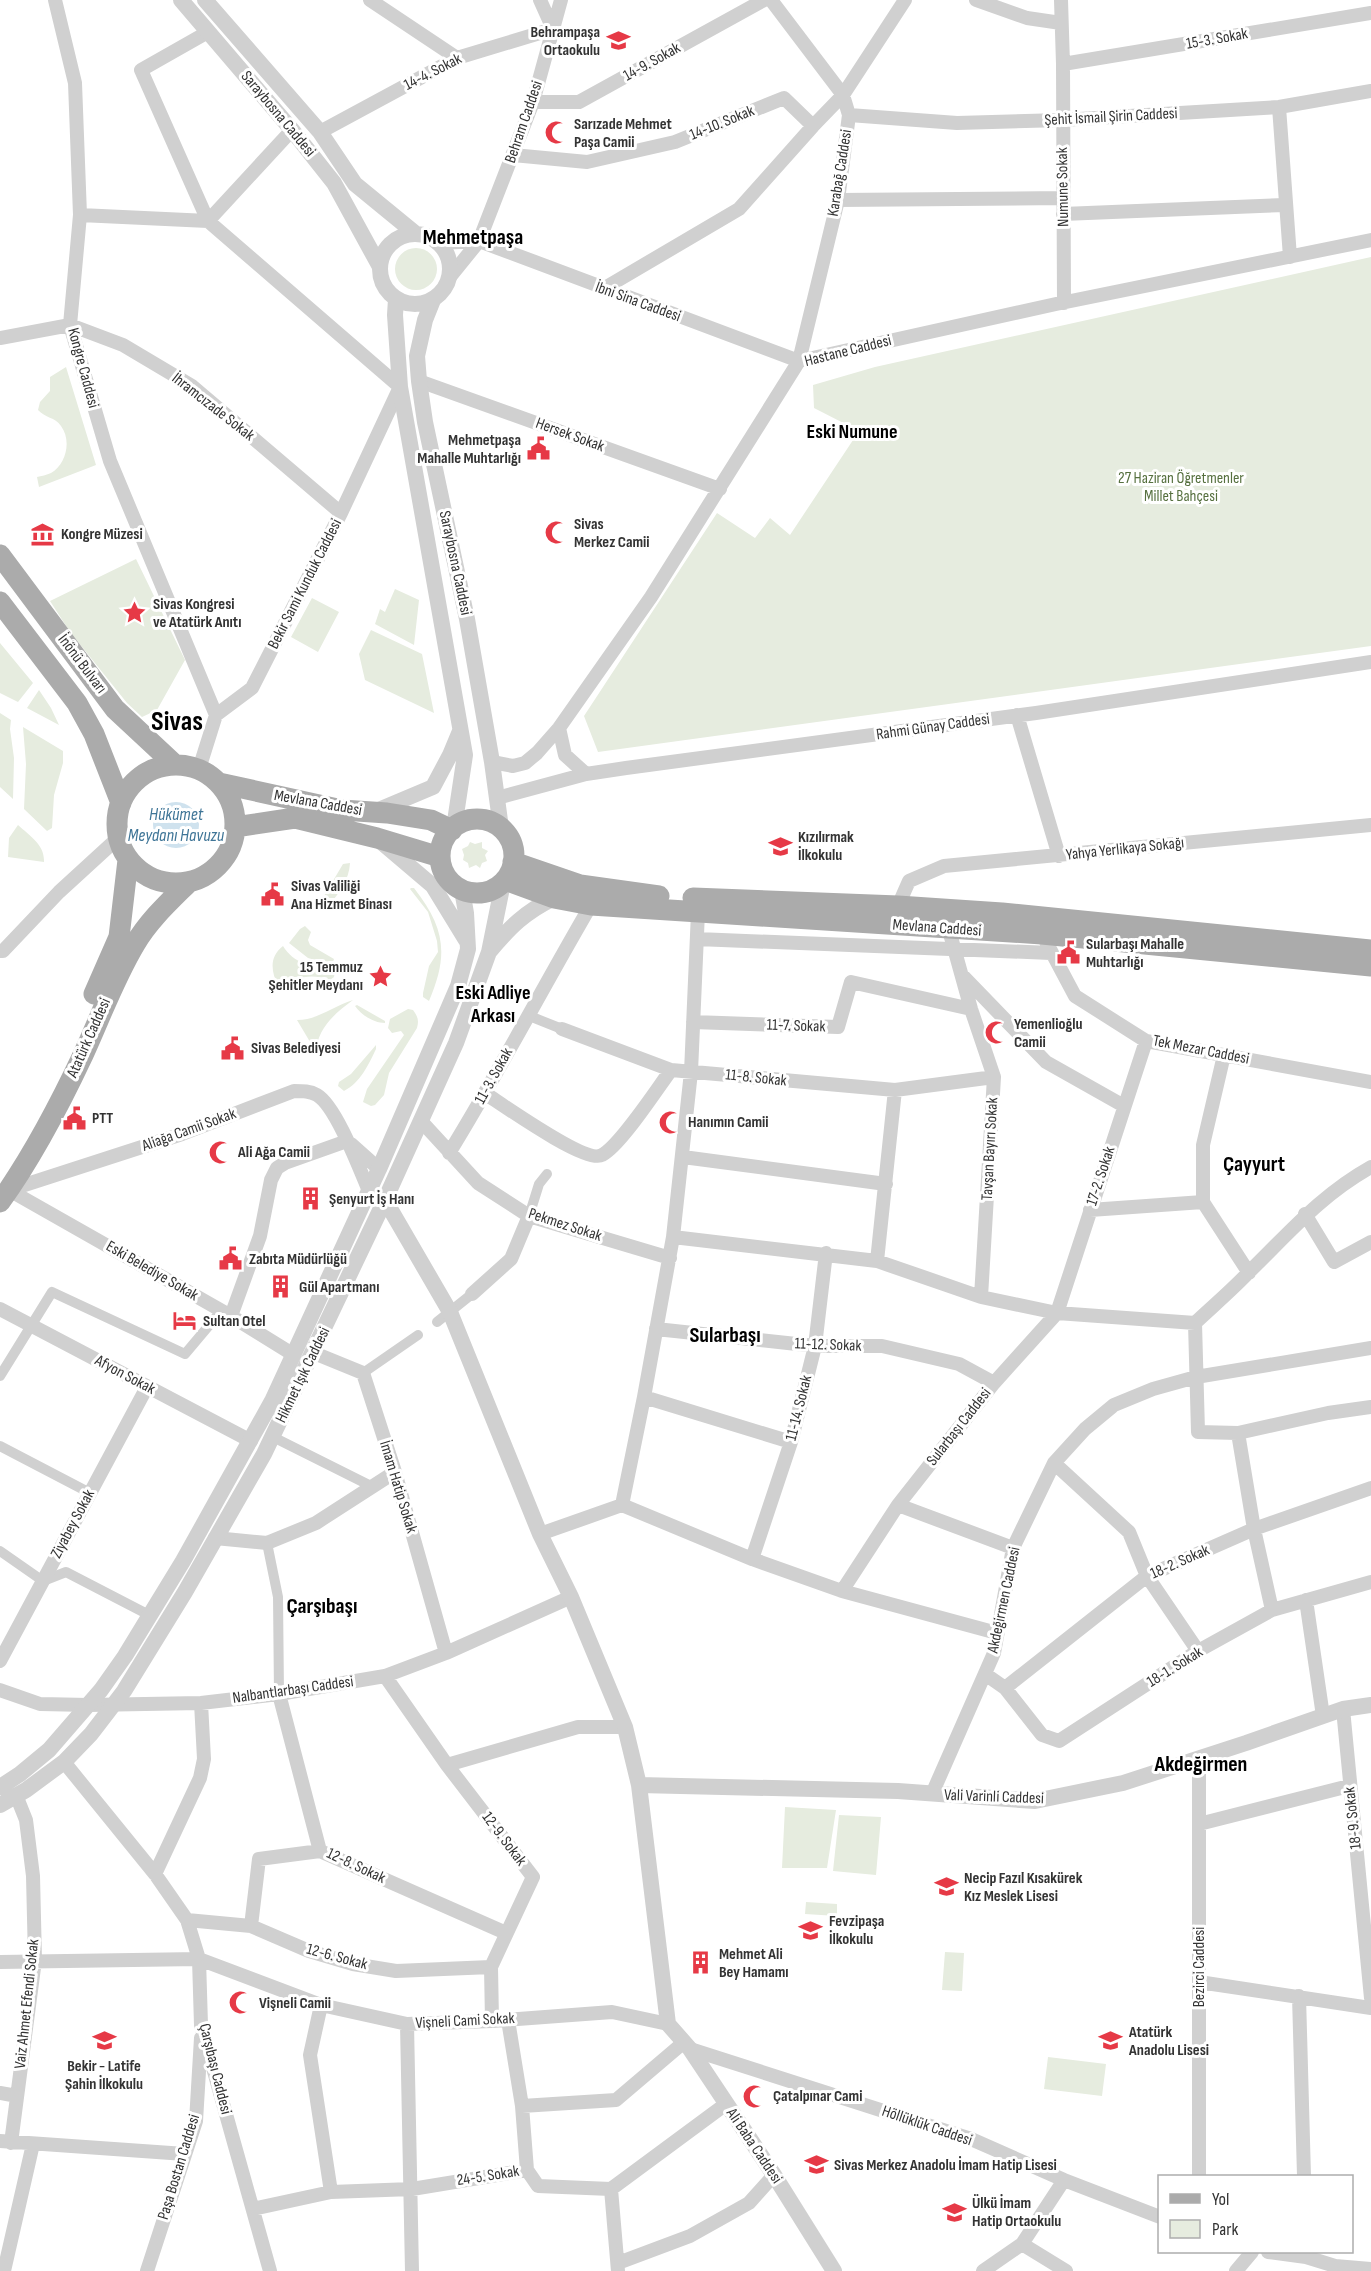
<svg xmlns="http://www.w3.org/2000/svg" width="1371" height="2271" viewBox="0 0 1371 2271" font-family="'Sofia Sans Condensed',sans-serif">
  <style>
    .green { fill: #e6ecdf }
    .water { fill: #cfe2ee }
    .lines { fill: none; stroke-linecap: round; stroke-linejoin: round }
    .pedestrian { stroke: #d0d0d0; stroke-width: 10 }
    .minor { stroke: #d0d0d0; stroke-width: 14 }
    .tertiary { stroke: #d0d0d0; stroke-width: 16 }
    .primary { stroke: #ababab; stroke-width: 21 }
    .labels { text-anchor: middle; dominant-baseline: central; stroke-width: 6; stroke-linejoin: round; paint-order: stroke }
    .poi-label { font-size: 16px; font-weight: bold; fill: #333; stroke: #fff; text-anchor: start }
    .street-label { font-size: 16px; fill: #333; stroke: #fff }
    .park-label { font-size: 16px; fill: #56703f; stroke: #fff }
    .water-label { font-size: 18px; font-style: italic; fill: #3f7597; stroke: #fff }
    .quarter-label { font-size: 20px; font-weight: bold; fill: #000; stroke: #fff }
    .district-label { font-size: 22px; font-weight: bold; fill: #000; stroke: #fff }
    .town-label { font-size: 28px; font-weight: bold; fill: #000; stroke: #fff }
  </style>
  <rect width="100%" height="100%" fill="#fff"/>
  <!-- green -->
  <path class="green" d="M395 269a21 21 0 1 1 42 0a21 21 0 1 1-42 0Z
    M1371 257V646L598 752 584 716 717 513 755 538 770 518 790 535 859 431 814 408 813 385 875 367Z
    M66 367 96 465 39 487 37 477C41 476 47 475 51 473 66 464 72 441 61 426 55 417 45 418 38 410L40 402 50 391V377Z
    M136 559 185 660 157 710 142 717 127 703 70 632 50 601Z
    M395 589 419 600 414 645 375 624 380 609 385 612Z
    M312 598 339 612 318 652 291 637Z
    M371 630 422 654 434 713 365 680 359 654Z
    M0 643 33 683 18 702 0 693Z
    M39 690 51 708 59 725 27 708Z
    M0 713 11 720 10 729 14 758 13 799 0 787Z
    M23 727 63 751V763L54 795 52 828 47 831 24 809 26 764Z
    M18 825C30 836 45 845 44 862L8 857 9 838Z
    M470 842 475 844 482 842V848L488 851 485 855 487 861 482 863 480 868 476 865 469 868 468 863 463 860 464 855 462 849 468 846Z
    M350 863C349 881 339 892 329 906L321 901 343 864Z
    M411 888H414C445 928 449 954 429 1001L423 997V993L429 966 438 952 437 941 428 912 410 889Z
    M305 926 311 932 308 940 310 945 334 959 332 965 308 958 289 943 300 929Z
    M283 946C293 963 313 968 332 969L335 971 334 977 330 980C307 972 299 979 278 986 271 971 269 957 283 946Z
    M353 1000C335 1013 317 1029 316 1052L297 1020C318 1020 333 1006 353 1000Z
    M357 1005 385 1021V1023C374 1023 361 1015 355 1006Z
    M408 1009 413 1010C418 1017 419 1020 417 1028L389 1073 384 1095 375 1105 371 1106 363 1102 367 1089 404 1035 401 1031 392 1033 388 1028 390 1019Z
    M376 1045V1049C369 1064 360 1083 344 1091L338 1086 339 1082 351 1074Z
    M785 1807 836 1810 827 1868H782Z
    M839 1815 881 1817 876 1875 833 1871Z
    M806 1902 837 1904V1916L805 1914Z
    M945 1952 964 1953 962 1991 942 1990Z
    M1048 2057 1106 2064 1102 2096 1044 2089Z"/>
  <!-- water -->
  <path class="water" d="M153 825a23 23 0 1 1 46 0a23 23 0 1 1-46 0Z"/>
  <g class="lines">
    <!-- pedestrian -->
    <path class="pedestrian" d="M527 1015 562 1029
      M529 1216 539 1184 547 1174
      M437 1322 472 1294
      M363 1373 418 1335
      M0 1376 52 1292 185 1354 222 1310
      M273 1437 371 1486
      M0 1446 90 1493
      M267 1543 278 1597 279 1694
      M0 1551 43 1581 66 1572 151 1616"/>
    <!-- minor -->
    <path class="minor" d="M55 0 75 83 80 215 70 325 110 461 216 715
      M370 0 457 58
      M976 0 1027 18 1061 23
      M1061 0 1063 64 1064 303
      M1063 64 1371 13
      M533 102H579L764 0
      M1279 107 1290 257
      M849 115 957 123 1062 120 1279 107 1371 91
      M320 132 457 58 553 29 540 0
      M513 155 587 162 675 142 784 98 813 126
      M838 200 1063 198
      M1063 214 1285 205
      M80 215 208 221 292 130
      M439 243 479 241 799 361
      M449 278 479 241 533 102 561 0
      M603 289 739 209 813 126 843 95 771 0
      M0 338 70 325 123 345 192 386 341 513
      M799 361 1056 304 1371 240
      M419 381 720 489
      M1017 715 1059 856
      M559 728 565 755 586 774
      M492 762 513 766 525 763 537 753 559 728 651 597 799 361 838 200 849 115 843 95 905 0
      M199 769 216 715 252 688 341 513 400 387 208 221 141 70 208 32
      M497 798 586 774 626 768 1036 713 1371 662
      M898 906 909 881 944 866 1371 825
      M949 930 971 1009 994 1077 981 1297 1057 1313 1146 1041
      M1042 934 1075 996 1146 1041 1371 1082
      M697 939 1051 953
      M0 951H3L59 892 118 838
      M964 977 1046 1062 1124 1106
      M693 1022 838 1027 851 982 971 1009
      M562 1029 671 1070 895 1090 994 1077
      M1224 1055 1203 1145V1202L1249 1273
      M486 1094C503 1105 586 1164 602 1155 620 1146 657 1089 671 1070
      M421 1121 478 1183 529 1216 670 1258
      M351 1144 379 1169
      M449 1153C499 1072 543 987 591 905
      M683 1157 886 1184
      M9 1190 182 1134 294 1091C303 1091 310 1091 317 1095 336 1106 360 1170 369 1191
      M9 1190 231 1316 294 1355
      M1090 1210 1203 1202
      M1305 1214 1334 1262 1371 1242
      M673 1237 877 1261 981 1297
      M877 1261 895 1090
      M472 1294 511 1259 529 1216
      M0 1309 251 1441
      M231 1316 260 1236 271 1180 277 1168 285 1163 347 1141
      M1195 1323 1198 1432 1238 1433 1328 1413 1371 1407
      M656 1329 815 1346H882L959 1364 994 1383
      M314 1353 363 1373 395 1472 446 1653
      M644 1397 791 1442
      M1238 1433 1254 1529 1272 1610
      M1054 1463 1129 1532 1147 1576 1198 1651
      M622 1505 644 1397 673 1237 691 1072 698 912
      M898 1505 1013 1548
      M540 1534 622 1505 752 1559 842 1591 898 1505 994 1383 1057 1313 1195 1323C1213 1306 1232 1290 1249 1272 1290 1232 1321 1195 1371 1167
      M215 1538 267 1543 316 1523 395 1472
      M752 1559 791 1442 815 1346 826 1253
      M842 1591 997 1633
      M1306 1600 1323 1716
      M0 1661 147 1387
      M985 1674 1005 1688 1147 1576 1254 1529 1371 1488
      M385 1676 447 1765 533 1877 491 1967 492 2021
      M1005 1688 1042 1735 1059 1741 1198 1651 1272 1610 1371 1582
      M0 1690 40 1704 89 1705 201 1703 279 1694 385 1676 446 1653 571 1597
      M279 1694 320 1851 506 1933
      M1343 1709 1371 1998
      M64 1762 155 1874 187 1920 199 1959 201 2025 270 2271
      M447 1765 578 1727H625
      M932 1794 994 1653 1013 1548 1054 1463 1085 1429 1114 1405 1153 1389 1196 1377 1371 1348
      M1199 1824 1349 1786
      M155 1874 200 1778 204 1759 201 1703
      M187 1920 251 1926 309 1951 353 1964 396 1971 491 1967
      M251 1926 259 1859 320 1851
      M0 1962 199 1959 321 2005 407 2024 492 2021 612 2012 668 2024
      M1199 1982 1371 2008
      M1299 1996 1304 2176
      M321 2005 310 2055 331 2192
      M508 2020 522 2106 527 2170
      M407 2024 412 2271
      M690 2049 971 2139 1064 2180 1160 2217
      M0 2093 17 2096
      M522 2106 616 2100 683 2043
      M0 2141 185 2154
      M11 2143 35 1960 33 1876 26 1820 16 1795
      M1199 2176V1758
      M611 2189 618 2271
      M253 2209 331 2192 412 2189 527 2170 538 2186 611 2189 726 2104
      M1022 2244 1066 2271
      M1268 2252 1306 2257 1335 2266 1371 2269
      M618 2263 690 2236 749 2203 774 2175
      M4 2271 33 2144
      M147 2271 196 2121 201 2038
      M983 2271 1022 2244 1064 2180
      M1236 2271 1252 2252"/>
    <!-- tertiary -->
    <path class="tertiary" d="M181 0 292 130 334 183 380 267
      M205 0 320 132 355 184 416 234
      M380 269a35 35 0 1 1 70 0a35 35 0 1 1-70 0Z
      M396 299 395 315 400 387 465 755 454 828
      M433 300 425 320 417 356 419 381 425 422 467 619 492 762 501 828
      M376 811 433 787 450 755 460 731
      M380 841 433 886 466 940
      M490 951C510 927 525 912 554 898
      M385 1200 450 1312 540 1534 571 1597 625 1727 639 1785 668 2024 690 2049 774 2175 834 2271
      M639 1785 898 1791 1035 1801 1123 1783 1246 1743 1343 1709 1371 1705
      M0 1787 20 1774 49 1750 101 1690 125 1656 183 1561 272 1401 379 1169 458 986 468 949 466 913 462 890
      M0 1805 26 1790 64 1762 91 1734 124 1691 185 1592 264 1454 385 1200 456 1043 489 952 503 883"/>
    <!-- primary -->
    <path class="primary" d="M0 555 115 709 174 764
      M0 602 77 703 94 734 121 803
      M117 824a59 59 0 1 1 118 0a59 59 0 1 1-118 0Z
      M219 783 342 810 387 813 431 820 452 830
      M440 856a37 37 0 1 1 74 0a37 37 0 1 1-74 0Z
      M235 827 295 818 377 838 440 857
      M513 862 580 885 659 896
      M505 880 554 898 591 905 1042 934 1371 966
      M693 898 898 906 1002 913 1371 950
      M94 994 119 937 128 860
      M0 1202C33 1156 59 1106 83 1055 100 1018 114 979 135 944 149 920 170 901 189 882"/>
  </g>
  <!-- icons -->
  <defs>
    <symbol id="school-bare" viewBox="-9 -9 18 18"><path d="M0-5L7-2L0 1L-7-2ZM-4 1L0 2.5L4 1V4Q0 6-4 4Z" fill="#e63946" stroke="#fff" stroke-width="2.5" paint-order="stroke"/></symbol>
    <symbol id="mosque-bare" viewBox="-9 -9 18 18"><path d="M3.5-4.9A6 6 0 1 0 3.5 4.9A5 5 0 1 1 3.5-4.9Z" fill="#e63946" stroke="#fff" stroke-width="2.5" paint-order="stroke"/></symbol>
    <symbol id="civic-bare" viewBox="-9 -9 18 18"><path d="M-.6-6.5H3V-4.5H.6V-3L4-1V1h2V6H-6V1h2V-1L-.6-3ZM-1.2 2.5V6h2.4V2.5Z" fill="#e63946" stroke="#fff" stroke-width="2.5" paint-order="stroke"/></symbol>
    <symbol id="museum-bare" viewBox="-9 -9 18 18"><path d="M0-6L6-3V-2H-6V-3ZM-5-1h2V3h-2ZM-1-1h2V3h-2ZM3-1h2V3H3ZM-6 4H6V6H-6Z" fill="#e63946" stroke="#fff" stroke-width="2.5" paint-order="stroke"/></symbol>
    <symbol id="sight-bare" viewBox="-9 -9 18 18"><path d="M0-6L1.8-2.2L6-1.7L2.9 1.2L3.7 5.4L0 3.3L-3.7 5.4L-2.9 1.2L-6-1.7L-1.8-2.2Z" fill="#e63946" stroke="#fff" stroke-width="2.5" paint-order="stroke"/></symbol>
    <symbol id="building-bare" viewBox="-9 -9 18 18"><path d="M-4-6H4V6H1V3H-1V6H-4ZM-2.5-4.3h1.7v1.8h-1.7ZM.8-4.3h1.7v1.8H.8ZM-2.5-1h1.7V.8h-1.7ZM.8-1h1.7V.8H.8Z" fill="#e63946" stroke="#fff" stroke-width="2.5" paint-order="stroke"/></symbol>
    <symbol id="hotel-bare" viewBox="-9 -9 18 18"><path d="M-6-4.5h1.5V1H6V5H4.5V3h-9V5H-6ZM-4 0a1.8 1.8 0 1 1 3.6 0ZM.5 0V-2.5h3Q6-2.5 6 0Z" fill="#e63946" stroke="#fff" stroke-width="2.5" paint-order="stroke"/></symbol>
  </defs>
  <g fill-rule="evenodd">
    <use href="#school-bare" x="602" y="24" width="33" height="33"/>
    <use href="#mosque-bare" x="540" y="116" width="33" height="33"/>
    <use href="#civic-bare" x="522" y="432" width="33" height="33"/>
    <use href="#mosque-bare" x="540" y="516" width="33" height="33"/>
    <use href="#museum-bare" x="26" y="518" width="33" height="33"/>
    <use href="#sight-bare" x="118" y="596" width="33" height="33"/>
    <use href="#school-bare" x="764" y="830" width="33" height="33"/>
    <use href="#civic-bare" x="256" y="878" width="33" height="33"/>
    <use href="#civic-bare" x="1052" y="936" width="33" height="33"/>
    <use href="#sight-bare" x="364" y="960" width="33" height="33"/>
    <use href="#mosque-bare" x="980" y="1016" width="33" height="33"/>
    <use href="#civic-bare" x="216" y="1032" width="33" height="33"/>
    <use href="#civic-bare" x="58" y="1102" width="33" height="33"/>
    <use href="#mosque-bare" x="654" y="1106" width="33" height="33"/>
    <use href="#mosque-bare" x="204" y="1136" width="33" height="33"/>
    <use href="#building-bare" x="294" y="1182" width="33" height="33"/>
    <use href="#civic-bare" x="214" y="1242" width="33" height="33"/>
    <use href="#building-bare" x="264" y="1270" width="33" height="33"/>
    <use href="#hotel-bare" x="168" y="1304" width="33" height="33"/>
    <use href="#school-bare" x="930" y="1870" width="33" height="33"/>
    <use href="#school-bare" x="794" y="1914" width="33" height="33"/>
    <use href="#building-bare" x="684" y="1946" width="33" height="33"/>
    <use href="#mosque-bare" x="224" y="1986" width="33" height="33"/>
    <use href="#school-bare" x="88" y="2024" width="33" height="33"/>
    <use href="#school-bare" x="1094" y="2024" width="33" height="33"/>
    <use href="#mosque-bare" x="738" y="2080" width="33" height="33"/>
    <use href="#school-bare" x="800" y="2148" width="33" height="33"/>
    <use href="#school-bare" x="938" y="2196" width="33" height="33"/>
  </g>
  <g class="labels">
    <!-- poi labels -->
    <g class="poi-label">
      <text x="600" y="32" text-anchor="end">Behrampaşa<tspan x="600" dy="18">Ortaokulu</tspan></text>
      <text x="574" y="124">Sarızade Mehmet<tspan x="574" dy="18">Paşa Camii</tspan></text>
      <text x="521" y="440" text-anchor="end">Mehmetpaşa<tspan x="521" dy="18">Mahalle Muhtarlığı</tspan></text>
      <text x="574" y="524">Sivas<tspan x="574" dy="18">Merkez Camii</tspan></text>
      <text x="61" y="534">Kongre Müzesi</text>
      <text x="153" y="604">Sivas Kongresi<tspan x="153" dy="18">ve Atatürk Anıtı</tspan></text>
      <text x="798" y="837">Kızılırmak<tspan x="798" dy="18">İlkokulu</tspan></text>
      <text x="291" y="886">Sivas Valiliği<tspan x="291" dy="18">Ana Hizmet Binası</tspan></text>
      <text x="1086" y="944">Sularbaşı Mahalle<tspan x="1086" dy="18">Muhtarlığı</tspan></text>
      <text x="363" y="967" text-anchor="end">15 Temmuz<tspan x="363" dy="18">Şehitler Meydanı</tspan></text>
      <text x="1014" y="1024">Yemenlioğlu<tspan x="1014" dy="18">Camii</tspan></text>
      <text x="251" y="1048">Sivas Belediyesi</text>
      <text x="92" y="1118">PTT</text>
      <text x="688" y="1122">Hanımın Camii</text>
      <text x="238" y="1152">Ali Ağa Camii</text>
      <text x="329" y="1199">Şenyurt İş Hanı</text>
      <text x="249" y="1259">Zabıta Müdürlüğü</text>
      <text x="299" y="1287">Gül Apartmanı</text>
      <text x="203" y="1321">Sultan Otel</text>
      <text x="964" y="1878">Necip Fazıl Kısakürek<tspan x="964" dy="18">Kız Meslek Lisesi</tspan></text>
      <text x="829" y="1921">Fevzipaşa<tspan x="829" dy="18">İlkokulu</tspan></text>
      <text x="719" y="1954">Mehmet Ali<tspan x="719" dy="18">Bey Hamamı</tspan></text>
      <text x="259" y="2003">Vişneli Camii</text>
      <text x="1129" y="2032">Atatürk<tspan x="1129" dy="18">Anadolu Lisesi</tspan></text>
      <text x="104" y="2066" text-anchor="middle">Bekir - Latife<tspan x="104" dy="18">Şahin İlkokulu</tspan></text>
      <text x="773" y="2096">Çatalpınar Cami</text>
      <text x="834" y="2165">Sivas Merkez Anadolu İmam Hatip Lisesi</text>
      <text x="972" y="2203">Ülkü İmam<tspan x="972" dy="18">Hatip Ortaokulu</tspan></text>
    </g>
    <!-- street labels -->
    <g class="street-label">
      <text transform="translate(1217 39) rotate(-10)">15-3. Sokak</text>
      <text transform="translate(652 62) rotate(-29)">14-9. Sokak</text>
      <text transform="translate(433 72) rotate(-27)">14-4. Sokak</text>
      <text transform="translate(278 114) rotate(50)">Saraybosna Caddesi</text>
      <text transform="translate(1111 117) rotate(-3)">Şehit İsmail Şirin Caddesi</text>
      <text transform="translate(524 122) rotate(-71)">Behram Caddesi</text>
      <text transform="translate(722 123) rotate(-22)">14-10. Sokak</text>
      <text transform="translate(840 173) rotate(-81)">Karabağ Caddesi</text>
      <text transform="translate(1063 187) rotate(-91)">Numune Sokak</text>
      <text transform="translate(638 302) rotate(20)">İbni Sina Caddesi</text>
      <text transform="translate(848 351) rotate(-14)">Hastane Caddesi</text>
      <text transform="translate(83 368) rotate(75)">Kongre Caddesi</text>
      <text transform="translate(213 407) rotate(38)">İhramcızade Sokak</text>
      <text transform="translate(570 435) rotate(20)">Hersek Sokak</text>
      <text transform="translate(455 563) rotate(78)">Saraybosna Caddesi</text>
      <text transform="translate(305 584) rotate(-63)">Bekir Sami Kunduk Caddesi</text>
      <text transform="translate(82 664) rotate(53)">İnönü Bulvarı</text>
      <text transform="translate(933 727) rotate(-8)">Rahmi Günay Caddesi</text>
      <text transform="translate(318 803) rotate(10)">Mevlana Caddesi</text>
      <text transform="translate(1125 849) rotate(-6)">Yahya Yerlikaya Sokağı</text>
      <text transform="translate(937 928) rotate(4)">Mevlana Caddesi</text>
      <text transform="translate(796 1026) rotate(2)">11-7. Sokak</text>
      <text transform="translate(89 1038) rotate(-66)">Atatürk Caddesi</text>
      <text transform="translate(1201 1050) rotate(11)">Tek Mezar Caddesi</text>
      <text transform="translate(494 1076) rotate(-61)">11-3. Sokak</text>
      <text transform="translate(756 1078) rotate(6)">11-8. Sokak</text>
      <text transform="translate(189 1130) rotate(-20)">Aliağa Camii Sokak</text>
      <text transform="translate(990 1149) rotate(-87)">Tavşan Bayırı Sokak</text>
      <text transform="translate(1101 1176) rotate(-72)">17-2. Sokak</text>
      <text transform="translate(565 1225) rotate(18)">Pekmez Sokak</text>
      <text transform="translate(152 1271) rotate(30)">Eski Belediye Sokak</text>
      <text transform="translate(828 1345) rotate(2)">11-12. Sokak</text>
      <text transform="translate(125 1375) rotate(28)">Afyon Sokak</text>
      <text transform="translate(303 1375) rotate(-64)">Hikmet Işık Caddesi</text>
      <text transform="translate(799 1408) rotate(-76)">11-14. Sokak</text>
      <text transform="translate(959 1427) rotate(-52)">Sularbaşı Caddesi</text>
      <text transform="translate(398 1487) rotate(73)">İmam Hatip Sokak</text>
      <text transform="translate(73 1524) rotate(-62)">Ziyabey Sokak</text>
      <text transform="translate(1180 1562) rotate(-24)">18-2. Sokak</text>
      <text transform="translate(1004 1600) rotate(-78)">Akdeğirmen Caddesi</text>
      <text transform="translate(1175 1667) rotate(-32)">18-1. Sokak</text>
      <text transform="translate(293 1690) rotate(-8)">Nalbantlarbaşı Caddesi</text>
      <text transform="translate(994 1797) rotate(2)">Vali Varinli Caddesi</text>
      <text transform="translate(1353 1818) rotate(-96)">18-9. Sokak</text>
      <text transform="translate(504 1839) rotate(53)">12-9. Sokak</text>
      <text transform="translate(356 1866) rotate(25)">12-8. Sokak</text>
      <text transform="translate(337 1957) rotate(15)">12-6. Sokak</text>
      <text transform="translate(1199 1967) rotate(-90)">Bezirci Caddesi</text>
      <text transform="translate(27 2004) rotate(-84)">Vaiz Ahmet Efendi Sokak</text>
      <text transform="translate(465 2021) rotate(-3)">Vişneli Cami Sokak</text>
      <text transform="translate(215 2069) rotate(76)">Çarşıbaşı Caddesi</text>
      <text transform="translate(927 2126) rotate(19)">Höllüklük Caddesi</text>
      <text transform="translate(754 2146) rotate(56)">Ali Baba Caddesi</text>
      <text transform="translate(179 2167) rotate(-73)">Paşa Bostan Caddesi</text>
      <text transform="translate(488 2176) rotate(-9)">24-5. Sokak</text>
    </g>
    <!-- park labels -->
    <g class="park-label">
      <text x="1181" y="478">27 Haziran Öğretmenler<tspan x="1181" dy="18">Millet Bahçesi</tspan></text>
    </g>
    <!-- water labels -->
    <g class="water-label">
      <text x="176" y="814">Hükümet<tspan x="176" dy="21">Meydanı Havuzu</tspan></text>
    </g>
    <!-- quarter labels -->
    <g class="quarter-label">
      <text x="852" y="432">Eski Numune</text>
      <text x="493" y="993">Eski Adliye<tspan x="493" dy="23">Arkası</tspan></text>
    </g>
    <!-- district labels -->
    <g class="district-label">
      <text x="473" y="237">Mehmetpaşa</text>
      <text x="1254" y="1164">Çayyurt</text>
      <text x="725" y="1335">Sularbaşı</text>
      <text x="322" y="1606">Çarşıbaşı</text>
      <text x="1201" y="1764">Akdeğirmen</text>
    </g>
    <!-- town labels -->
    <g class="town-label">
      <text x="177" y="721">Sivas</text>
    </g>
  </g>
  <!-- legend -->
  <rect x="1158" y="2175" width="195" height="78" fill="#ffffff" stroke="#adadad" stroke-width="1.5"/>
  <rect x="1170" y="2194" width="30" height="9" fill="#ababab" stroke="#adadad" stroke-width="1.5"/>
  <text x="1212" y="2205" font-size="18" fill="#333333">Yol</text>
  <rect x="1170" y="2220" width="30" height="18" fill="#e6ecdf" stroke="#adadad" stroke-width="1.5"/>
  <text x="1212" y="2235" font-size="18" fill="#333333">Park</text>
</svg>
